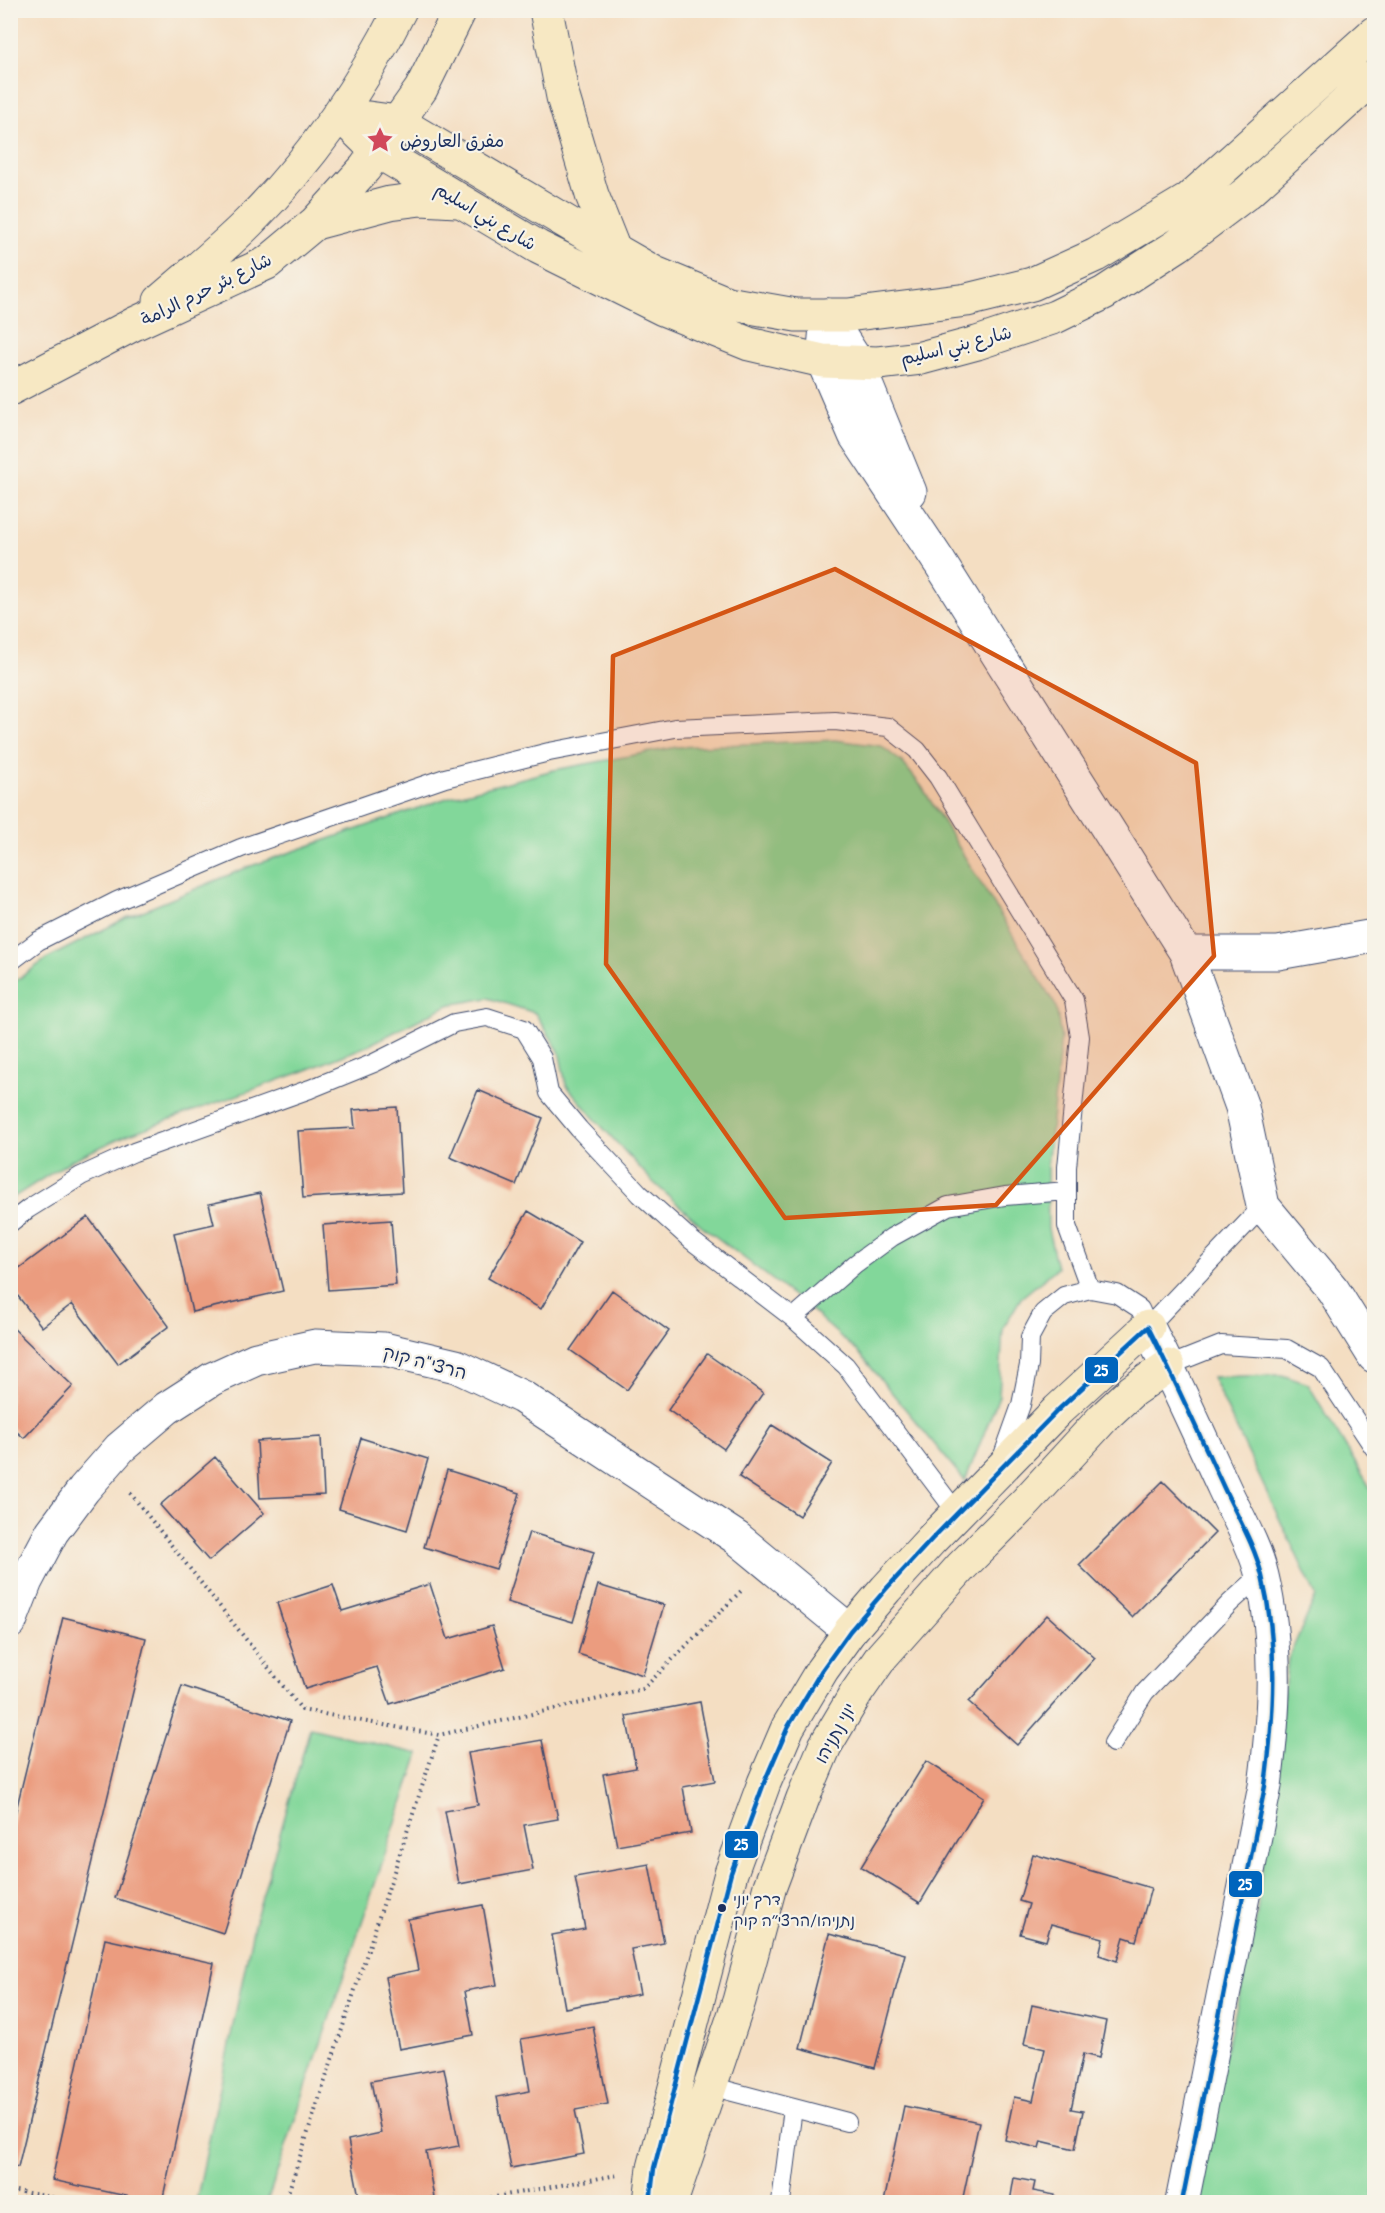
<svg xmlns="http://www.w3.org/2000/svg" width="1385" height="2213" viewBox="0 0 1385 2213" font-family="'Patrick Hand','Playpen Sans Arabic','Playpen Sans Hebrew',sans-serif">
  <style>
    .green { fill: #82d79a; stroke: #4e837c; stroke-width: 1.5 }
    .building { fill: #eb9c7f }
    .lines { fill: none; stroke-linecap: round; stroke-linejoin: round }
    .lane-casing { stroke: #3c496d; stroke-width: 20 }
    .street-casing { stroke: #3c496d; stroke-width: 35 }
    .secondary-casing { stroke: #3c496d; stroke-width: 35 }
    .path { stroke: #3c496d; stroke-width: 4; stroke-dasharray: 1.5 4.5; stroke-linecap: butt }
    .lane { stroke: #fff; stroke-width: 18 }
    .street { stroke: #fff; stroke-width: 33 }
    .secondary { stroke: #f7e8c3; stroke-width: 33 }
    .bus-1-casing { stroke: #f7f3e8; stroke-width: 9 }
    .bus-1 { stroke: #0065bd; stroke-width: 4.5 }
    .marked { fill: #d45514; fill-opacity: 0.2; stroke: #d45514; stroke-width: 4.5; stroke-linejoin: round }
    .bus-dot { fill: #1b2f5e; stroke: #f7f3e8; stroke-width: 2 }
    .labels { text-anchor: middle; dominant-baseline: central; stroke-width: 4.5; stroke-linejoin: round; paint-order: stroke }
    .bus-label { font-size: 16px; fill: #1b2f5e; stroke: #f7f3e8; text-anchor: start }
    .poi-label { font-size: 18px; fill: #1b2f5e; stroke: #f7f3e8; text-anchor: start }
    .street-label { font-size: 18px; fill: #1b2f5e; stroke: #f7f3e8 }
    .line-badge { stroke: #f7f3e8; stroke-width: 2 }
    .badge-label { font-size: 16px; text-anchor: middle; font-weight: bold; fill: #fff }
  </style>
  <rect width="100%" height="100%" fill="#f7f3e8"/>
  <filter id="ink" filterUnits="userSpaceOnUse"><feTurbulence type="fractalNoise" baseFrequency=".0167" numOctaves="2"/><feDisplacementMap in="SourceGraphic" scale="12" xChannelSelector="R" yChannelSelector="G"/><feConvolveMatrix kernelMatrix="1 2 1 2 8 2 1 2 1" color-interpolation-filters="sRGB"/></filter>
  <filter id="wash" filterUnits="userSpaceOnUse"><feTurbulence type="fractalNoise" baseFrequency=".008" numOctaves="4" result="noise"/><feDisplacementMap in="SourceGraphic" scale="24" xChannelSelector="R" yChannelSelector="G"/><feGaussianBlur stdDeviation="1.35" result="paint"/><feColorMatrix in="noise" values="0 0 0 0 0 0 0 0 0 0 0 0 0 0 0 0 0 1.4 0 .05"/><feComposite in="paint" operator="in"/></filter>
  <g filter="url(#wash)">
    <rect width="100%" height="100%" fill="#f4dec2"/>
    <!-- green -->
    <path class="green" d="M835 740 881 746 903 763 922 787 1056 1006 1061 1038 1047 1166 1048 1229 1057 1268 1021 1298 1003 1328 999 1396 965 1481 859 1353 804 1304 702 1226 653 1182 593 1117 566 1085 559 1051 535 1013 488 998 448 1005 367 1046 304 1071 127 1135 72 1160 11 1199 10 985 48 958 126 918 248 867 450 797 554 770 677 747Z
      M1282 1375 1308 1384 1374 1494V2202H1188L1254 1937 1288 1659 1316 1596 1212 1377Z
      M310 1728 419 1754 267 2202H196L254 1925Z"/>
    <g id="blocks">
      <!-- building -->
      <path class="building" d="M478 1090 543 1118 516 1185 450 1157Z
        M397 1107 402 1192 303 1198 298 1131 355 1128 353 1110Z
        M260 1193 283 1291 192 1312 174 1233 214 1224 209 1204Z
        M528 1211 580 1242 541 1309 488 1278Z
        M88 1217 169 1326 118 1364 72 1304 42 1327 10 1286V1275Z
        M391 1220 396 1285 328 1290 323 1225Z
        M612 1290 669 1331 627 1390 570 1350Z
        M10 1325 73 1386 24 1438 10 1426Z
        M707 1354 763 1393 724 1449 668 1410Z
        M772 1425 832 1463 799 1516 739 1477Z
        M321 1437 324 1495 260 1498 257 1441Z
        M361 1438 428 1459 407 1530 339 1509Z
        M215 1457 264 1513 209 1561 160 1505Z
        M447 1470 520 1493 496 1569 424 1547Z
        M1163 1481 1215 1533 1132 1617 1079 1565Z
        M529 1532 594 1552 573 1622 507 1602Z
        M430 1584 448 1639 492 1626 505 1668 390 1704 377 1667 305 1689 277 1603 333 1585 342 1611Z
        M598 1585 664 1605 643 1675 578 1654Z
        M1047 1615 1095 1658 1017 1745 969 1702Z
        M63 1617 146 1638 18 2167 10 2165V1835Z
        M182 1686 290 1721 223 1933 115 1898Z
        M700 1702 715 1781 683 1787 691 1833 617 1846 603 1774 636 1768 626 1716Z
        M542 1740 558 1819 524 1825 533 1870 459 1884 445 1811 478 1805 468 1753Z
        M926 1761 984 1797 920 1903 861 1867Z
        M1033 1854 1151 1888 1136 1941 1124 1937 1117 1961 1099 1955 1103 1938 1051 1924 1046 1941 1020 1934 1029 1904 1019 1901Z
        M649 1864 664 1943 631 1949 640 1994 565 2008 552 1935 585 1929 575 1877Z
        M483 1905 497 1985 465 1991 473 2035 399 2049 385 1977 418 1970 408 1919Z
        M829 1934 905 1954 875 2068 800 2048Z
        M105 1939 214 1963 162 2202H154L52 2180Z
        M1032 2005 1106 2021 1099 2058 1083 2054 1071 2109 1083 2111 1075 2149 1041 2141 1039 2148 1005 2140 1014 2097 1033 2101 1045 2049 1024 2044Z
        M593 2026 608 2104 575 2110 584 2154 511 2168 497 2097 530 2091 521 2039Z
        M444 2068 459 2146 426 2152 434 2197 403 2202H360L348 2140 381 2133 371 2081Z
        M904 2106 979 2122 962 2202H884Z
        M1014 2178 1035 2182 1033 2191 1055 2195 1054 2202H1010Z"/>
    </g>
  </g>
  <g filter="url(#ink)">
    <use href="#blocks" fill-opacity="0" stroke="#3c496d" stroke-width="1.5"/>
    <g class="lines">
      <defs>
        <path id="lane" d="M10 962 38 941 117 901 241 848 445 778 549 752 675 728 835 721 888 727 917 750 938 777 1074 1000 1080 1037 1067 1167V1226L1090 1289
          M10 1223 28 1209 81 1176 134 1152 310 1089 374 1063 454 1023 487 1017 524 1029 542 1058 549 1093 579 1129 640 1194 691 1240 793 1318 846 1366 957 1513
          M793 1318 855 1264 892 1237 948 1206 1005 1196 1067 1191
          M1168 1366 1221 1345 1287 1349 1321 1368 1374 1448
          M1002 1458 1021 1405 1029 1365 1030 1337 1043 1313 1064 1296 1090 1289 1117 1294 1140 1309 1148 1327 1263 1206
          M1113 1743 1145 1692 1230 1603 1262 1574
          M710 2086 847 2122
          M781 2202 793 2108"/>
        <path id="street" d="M827 315 823 361 855 435 940 563 1186 953 1242 1107 1263 1206 1333 1290 1374 1356
          M842 339 857 362 910 492
          M1186 953H1278L1374 936
          M1148 1327C1175 1380 1199 1434 1224 1488 1237 1516 1255 1546 1262 1576 1279 1646 1274 1716 1265 1786L1182 2202
          M10 1622 26 1581 52 1532 84 1489 120 1448 167 1408 212 1379 256 1359 315 1346 384 1349 456 1366 522 1397 737 1538 850 1631"/>
        <path id="secondary" d="M546 10 563 97 592 195 614 250
          M339 114 377 151 538 247 663 309 749 344 823 361 878 363 921 358 977 343 1055 317 1104 293 1178 245 1248 192 1374 77
          M339 114 398 122 573 226 655 273 727 303 796 315H848L967 300 1032 284 1096 255 1188 200 1374 33
          M315 223 390 203 421 199 457 201
          M160 301C190 275 221 250 249 222 310 161 361 88 400 10
          M10 389 134 324 267 263 315 223 365 168 421 89 460 10
          M650 2202 654 2168 731 1873 764 1783 788 1727 822 1670 850 1631 886 1589 932 1539 1058 1410 1148 1327
          M671 2202 739 2001 770 1886 803 1798 825 1746 857 1692 882 1656 961 1567 1026 1502 1104 1417 1132 1391 1168 1366"/>
      </defs>
      <!-- lane casing -->
      <use href="#lane" class="lane-casing"/>
      <!-- street casing -->
      <use href="#street" class="street-casing"/>
      <!-- secondary casing -->
      <use href="#secondary" class="secondary-casing"/>
      <!-- path -->
      <path class="path" d="M130 1493 302 1710 439 1735 643 1689 743 1589
        M10 2190 80 2202
        M285 2202 439 1735
        M467 2202 617 2175"/>
      <!-- lane -->
      <use href="#lane" class="lane"/>
      <!-- street -->
      <use href="#street" class="street"/>
      <!-- secondary -->
      <use href="#secondary" class="secondary"/>
      <defs>
        <path id="bus-1" d="M650 2202 654 2168 731 1873 764 1783 788 1727 822 1670 850 1631 886 1589 932 1539 1058 1410 1148 1327C1175 1380 1199 1434 1224 1488 1237 1516 1255 1546 1262 1576 1279 1646 1274 1716 1265 1786L1182 2202"/>
      </defs>
      <!-- bus-1 casing -->
      <use href="#bus-1" class="bus-1-casing"/>
      <!-- bus-1 -->
      <use href="#bus-1" class="bus-1"/>
    </g>
  </g>
  <!-- marked area -->
  <path class="marked" d="M835 569 1196 763 1214 956 996 1205 785 1218 606 964 613 656Z"/>
  <!-- icons -->
  <defs>
    <symbol id="sight-bare" viewBox="-9 -9 18 18"><path d="M0-6L1.8-2.2L6-1.7L2.9 1.2L3.7 5.4L0 3.3L-3.7 5.4L-2.9 1.2L-6-1.7L-1.8-2.2Z" fill="#d1495b" stroke="#f7f3e8" stroke-width="2.5" paint-order="stroke"/></symbol>
  </defs>
  <g fill-rule="evenodd">
    <use href="#sight-bare" x="361" y="121" width="38" height="38"/>
  </g>
  <!-- markers -->
  <circle class="bus-dot" cx="722" cy="1908" r="5"/>
  <g class="labels">
    <!-- bus labels -->
    <g class="bus-label">
      <text x="733" y="1899">דרך יוני<tspan x="733" dy="21">נתניהו/הרצי״ה קוק</tspan></text>
    </g>
    <!-- poi labels -->
    <g class="poi-label">
      <text x="400" y="140">مفرق العاروض</text>
    </g>
    <!-- street labels -->
    <g class="street-label">
      <text transform="translate(486 216) rotate(31)">شارع بني اسليم</text>
      <text transform="translate(206 289) rotate(-26)">شارع بئر حرم الرامة</text>
      <text transform="translate(956 345) rotate(-14)">شارع بني اسليم</text>
      <text transform="translate(425 1362) rotate(15)">הרצי"ה קוק</text>
      <text transform="translate(835 1733) rotate(-61)">יוני נתניהו</text>
    </g>
  </g>
  <g class="line-badge">
    <rect x="1084" y="1356" width="35" height="28" rx="6" fill="#0065bd"/>
    <rect x="724" y="1830" width="35" height="29" rx="6" fill="#0065bd"/>
    <rect x="1228" y="1870" width="35" height="28" rx="6" fill="#0065bd"/>
  </g>
  <g class="badge-label">
    <text x="1101" y="1376">25</text>
    <text x="741" y="1850">25</text>
    <text x="1245" y="1890">25</text>
  </g>
  <!-- margin -->
  <rect width="1385" height="2213" fill="none" stroke="#f7f3e8" stroke-width="36"/>
</svg>
